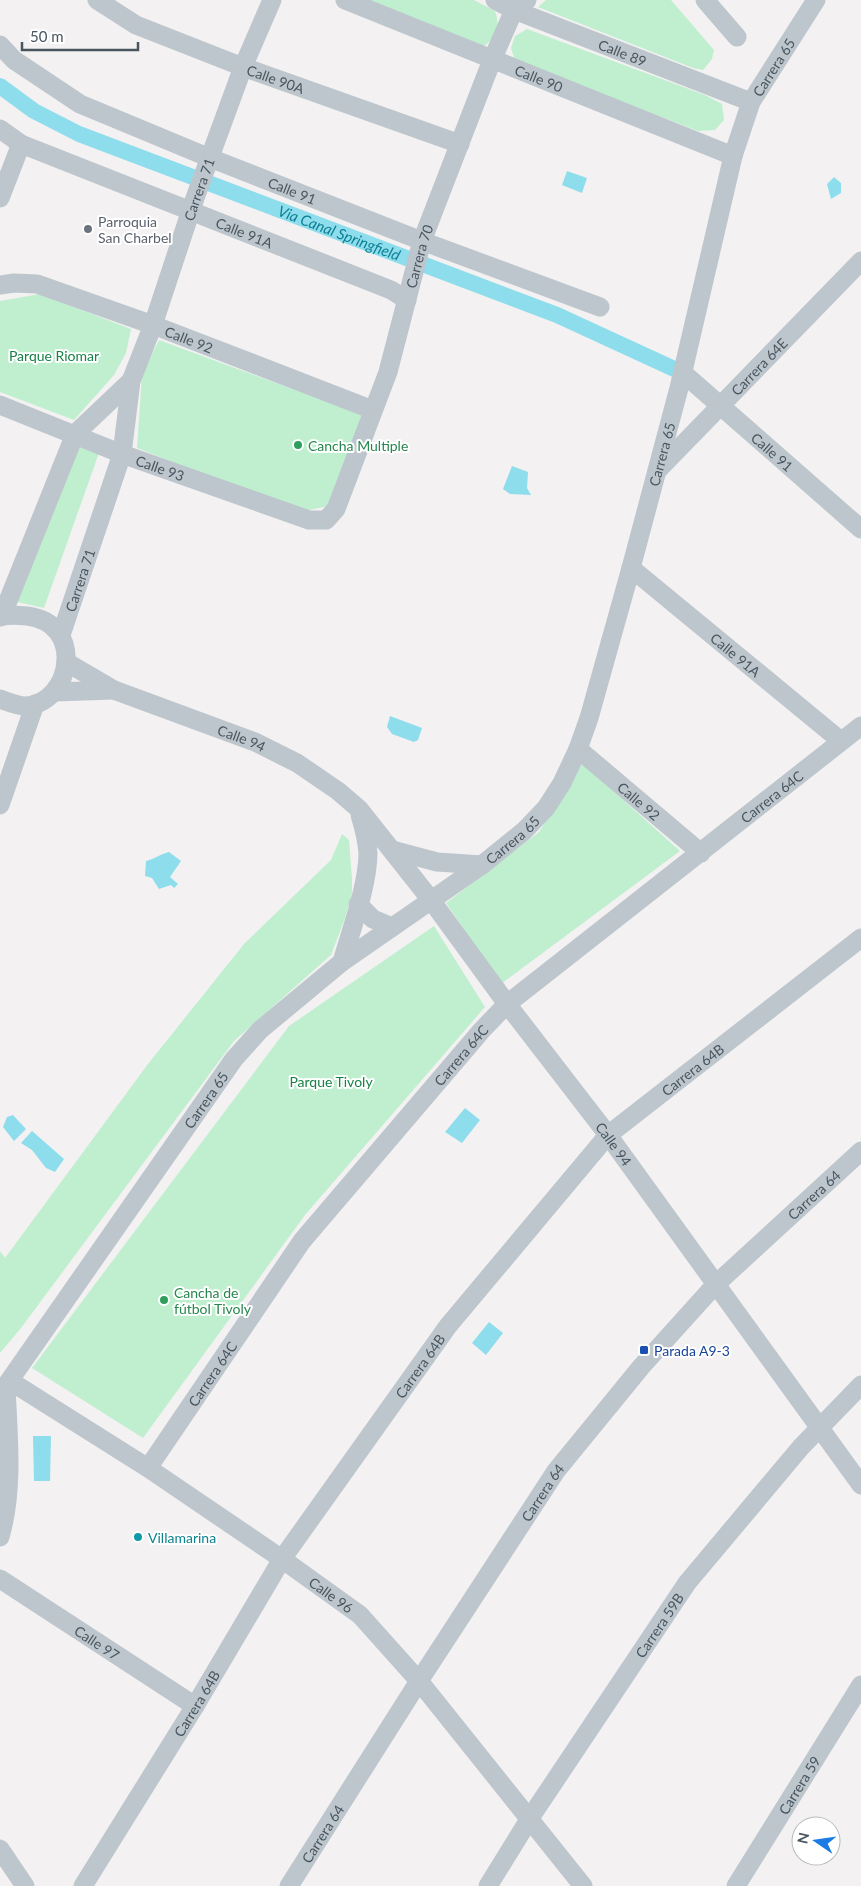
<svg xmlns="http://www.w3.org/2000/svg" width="861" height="1886" viewBox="0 0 861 1886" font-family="Lato,sans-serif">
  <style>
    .green { fill: #c0efd0 }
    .water { fill: #8eddec }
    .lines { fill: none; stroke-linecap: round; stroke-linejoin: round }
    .canal { stroke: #8eddec; stroke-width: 16 }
    .minor { stroke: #bdc6cd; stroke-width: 19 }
    .worship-dot { fill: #6b7280; stroke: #fff; stroke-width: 2 }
    .leisure-dot { fill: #2e9e5b; stroke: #fff; stroke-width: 2 }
    .transit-dot { fill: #1a4fb4; stroke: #fff; stroke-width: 2 }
    .culture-dot { fill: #0f9aa8; stroke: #fff; stroke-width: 2 }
    .labels { text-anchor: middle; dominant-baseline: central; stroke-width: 4; stroke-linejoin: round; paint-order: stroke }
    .street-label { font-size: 14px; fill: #49555e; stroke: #fff }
    .worship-label { font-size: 14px; fill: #5b616d; stroke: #fff; text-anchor: start }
    .park-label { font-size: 14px; fill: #188147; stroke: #fff }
    .leisure-label { font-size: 14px; fill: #27864d; stroke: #fff; text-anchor: start }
    .transit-label { font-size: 14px; fill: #164399; stroke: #fff; text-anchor: start }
    .culture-label { font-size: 14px; fill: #0d838f; stroke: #fff; text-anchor: start }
    .water-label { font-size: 15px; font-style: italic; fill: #0e8095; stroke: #fff }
  </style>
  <rect width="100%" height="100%" fill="#f3f1f1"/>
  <!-- green -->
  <path class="green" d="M369 0H474L495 11C500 25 498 37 484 46Z
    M546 0H671L714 50 712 59 703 70 693 68 538 7Z
    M527 29 705 95 722 104 724 120 715 130 698 131 515 61 511 48 515 36Z
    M40 294 131 329 126 353 114 375 74 420 0 392V301Z
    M159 340 363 415 329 506 299 512 137 448 142 374Z
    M77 441 100 450 44 608 13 601Z
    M582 763 680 851 501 984 446 903 539 832Z
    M342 834 349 840 352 878V893L345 918 331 955 234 1041 21 1328 0 1353V1251L5 1258 148 1064 244 944 331 860Z
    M434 926 485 1007 305 1215 143 1438 32 1368 289 1026Z"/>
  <!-- water -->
  <path class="water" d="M567 171 587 178 582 193 562 185Z
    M834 177 841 183V193L831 199 827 184Z
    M512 466 528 472 527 488 531 495 510 494 503 489Z
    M390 716 422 728 418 740 414 742 392 734 387 727Z
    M169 852 181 861 170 877 178 884 174 888 171 885 159 889 152 878 145 876 146 861C155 859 160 854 169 852Z
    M465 1108 480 1120 462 1143 445 1132Z
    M13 1115 26 1129 14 1141 3 1127 7 1117Z
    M32 1131 64 1159 55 1172 46 1168 32 1150 21 1143Z
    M489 1322 503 1333 486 1355 472 1343Z
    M33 1436H51L50 1481H34Z"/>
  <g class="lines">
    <!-- canal -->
    <path class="canal" id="s1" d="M0 86 34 111 79 134 557 315 683 373"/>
    <!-- minor -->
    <g class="minor">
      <path id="s2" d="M97 0 136 25 243 67 460 144"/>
      <path id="s3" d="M345 0 733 156"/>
      <path id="s4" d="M495 0 514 10 751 102"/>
      <path d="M705 0 737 37"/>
      <path id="s5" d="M0 45 14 60 80 104 210 158 422 241 600 307"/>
      <path id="s6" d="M0 129 21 144 391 290 407 300"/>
      <path d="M0 198 21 144"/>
      <path id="s7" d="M0 285 14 283 37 284 153 325 373 410"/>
      <path id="s8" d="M683 373 861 529"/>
      <path id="s9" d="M0 405 122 454 309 520H326L336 509 388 372 422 241 492 60 514 10 527 0"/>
      <path id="s10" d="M657 471 861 261"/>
      <path id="s11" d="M631 568 841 741"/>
      <path d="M2 616 75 434 131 381"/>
      <path d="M0 617C8 614 18 615 27 616 86 623 72 703 26 706 18 706 8 702 0 699"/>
      <path id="s12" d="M61 635 122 454 131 381 153 325 195 198 243 67 272 0"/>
      <path id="s13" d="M66 662 114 690 255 742 297 763 338 791 359 809 431 900 507 1004 608 1135 861 1485"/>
      <path d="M54 692 114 690"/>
      <path id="s14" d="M578 749 701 853"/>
      <path d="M0 805 35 704"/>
      <path d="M392 850 437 862 482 865"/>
      <path d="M358 904 373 919 392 927"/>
      <path d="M342 962C351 930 368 885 368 853 367 840 364 828 360 815"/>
      <path id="s15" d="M10 1381 148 1468 282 1559 360 1615 419 1681 583 1886"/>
      <path id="s16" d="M0 1394 234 1059 260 1030 342 962 482 865 524 831 546 808 562 783 578 749 589 718 631 568 679 388 733 156 751 102 816 0"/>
      <path id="s17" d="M148 1468 302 1241 482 1030 507 1004 861 726"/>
      <path d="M0 1537C14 1488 8 1436 6 1386"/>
      <path id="s18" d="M0 1579 195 1706"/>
      <path d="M0 1849 25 1886"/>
      <path id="s19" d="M83 1886 195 1706 282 1559 448 1326 608 1135 861 938"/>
      <path id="s20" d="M289 1886 419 1681 556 1471 641 1367 715 1285 861 1151"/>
      <path id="s21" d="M488 1886 530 1818 687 1583 801 1447 861 1385"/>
      <path id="s22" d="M736 1886 861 1685"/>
    </g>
  </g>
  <!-- markers -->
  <circle class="worship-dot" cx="88" cy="229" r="5"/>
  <g class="leisure-dot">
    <circle cx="298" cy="445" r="5"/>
    <circle cx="164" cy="1300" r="5"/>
  </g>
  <rect class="transit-dot" x="639" y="1345" width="10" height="10" rx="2.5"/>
  <circle class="culture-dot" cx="138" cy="1537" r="5"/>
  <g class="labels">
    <!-- street labels -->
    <g class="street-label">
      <text stroke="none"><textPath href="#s4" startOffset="138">Calle 89</textPath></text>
      <text stroke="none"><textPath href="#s16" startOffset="1589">Carrera 65</textPath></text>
      <text stroke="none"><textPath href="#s2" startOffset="196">Calle 90A</textPath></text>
      <text stroke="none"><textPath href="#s3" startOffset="209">Calle 90</textPath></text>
      <text stroke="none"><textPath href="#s12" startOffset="468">Carrera 71</textPath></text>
      <text stroke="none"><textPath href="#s5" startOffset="329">Calle 91</textPath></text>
      <text stroke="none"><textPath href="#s6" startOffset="266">Calle 91A</textPath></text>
      <text stroke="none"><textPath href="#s9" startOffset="628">Carrera 70</textPath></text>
      <text stroke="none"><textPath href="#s7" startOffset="199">Calle 92</textPath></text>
      <text stroke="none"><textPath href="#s10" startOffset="146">Carrera 64E</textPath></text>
      <text stroke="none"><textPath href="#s8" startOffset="119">Calle 91</textPath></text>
      <text stroke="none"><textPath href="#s16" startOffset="1184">Carrera 65</textPath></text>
      <text stroke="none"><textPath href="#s9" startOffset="172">Calle 93</textPath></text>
      <text stroke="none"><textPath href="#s12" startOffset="58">Carrera 71</textPath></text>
      <text stroke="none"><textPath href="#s11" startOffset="136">Calle 91A</textPath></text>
      <text stroke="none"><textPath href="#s13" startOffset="192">Calle 94</textPath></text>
      <text stroke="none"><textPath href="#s17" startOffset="924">Carrera 64C</textPath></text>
      <text stroke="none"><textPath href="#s14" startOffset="80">Calle 92</textPath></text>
      <text stroke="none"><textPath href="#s16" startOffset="764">Carrera 65</textPath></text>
      <text stroke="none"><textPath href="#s17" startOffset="519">Carrera 64C</textPath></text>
      <text stroke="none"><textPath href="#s19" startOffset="1025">Carrera 64B</textPath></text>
      <text stroke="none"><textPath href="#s16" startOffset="359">Carrera 65</textPath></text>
      <text stroke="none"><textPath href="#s13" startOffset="751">Calle 94</textPath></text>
      <text stroke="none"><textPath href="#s20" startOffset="872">Carrera 64</textPath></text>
      <text stroke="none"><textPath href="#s19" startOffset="620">Carrera 64B</textPath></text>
      <text stroke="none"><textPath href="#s17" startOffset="114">Carrera 64C</textPath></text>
      <text stroke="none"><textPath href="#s20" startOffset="468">Carrera 64</textPath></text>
      <text stroke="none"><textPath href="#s15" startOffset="386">Calle 96</textPath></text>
      <text stroke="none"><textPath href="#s21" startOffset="312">Carrera 59B</textPath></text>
      <text stroke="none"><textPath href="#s18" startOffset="116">Calle 97</textPath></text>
      <text stroke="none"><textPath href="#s19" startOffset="215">Carrera 64B</textPath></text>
      <text stroke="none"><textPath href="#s22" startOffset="119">Carrera 59</textPath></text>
      <text stroke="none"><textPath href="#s20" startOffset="62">Carrera 64</textPath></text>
    </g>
    <!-- worship labels -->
    <g class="worship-label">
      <text x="98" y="221">Parroquia<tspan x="98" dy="16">San Charbel</tspan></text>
    </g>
    <!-- park labels -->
    <g class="park-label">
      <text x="54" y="355">Parque Riomar</text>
      <text x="331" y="1081">Parque Tivoly</text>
    </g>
    <!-- leisure labels -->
    <g class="leisure-label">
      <text x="308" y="445">Cancha Multiple</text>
      <text x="174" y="1292">Cancha de<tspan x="174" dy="16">fútbol Tivoly</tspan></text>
    </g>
    <!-- transit labels -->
    <g class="transit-label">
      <text x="654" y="1350">Parada A9-3</text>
    </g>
    <!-- culture labels -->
    <g class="culture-label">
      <text x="148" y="1537">Villamarina</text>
    </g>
    <!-- water labels -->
    <g class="water-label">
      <text stroke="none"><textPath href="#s1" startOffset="371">Via Canal Springfield</textPath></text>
    </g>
  </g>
  <!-- north arrow -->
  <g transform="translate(816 1841) rotate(283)"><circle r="24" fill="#ffffff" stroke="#b6bbbf"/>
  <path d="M0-4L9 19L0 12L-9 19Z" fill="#1b7ce3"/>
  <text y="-8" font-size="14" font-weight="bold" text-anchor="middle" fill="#49555e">N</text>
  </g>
  <!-- scale -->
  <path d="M22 42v8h116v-8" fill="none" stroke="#49555e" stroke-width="2.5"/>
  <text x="30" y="42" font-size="15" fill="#49555e" stroke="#ffffff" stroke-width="4" paint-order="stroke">50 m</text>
</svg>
